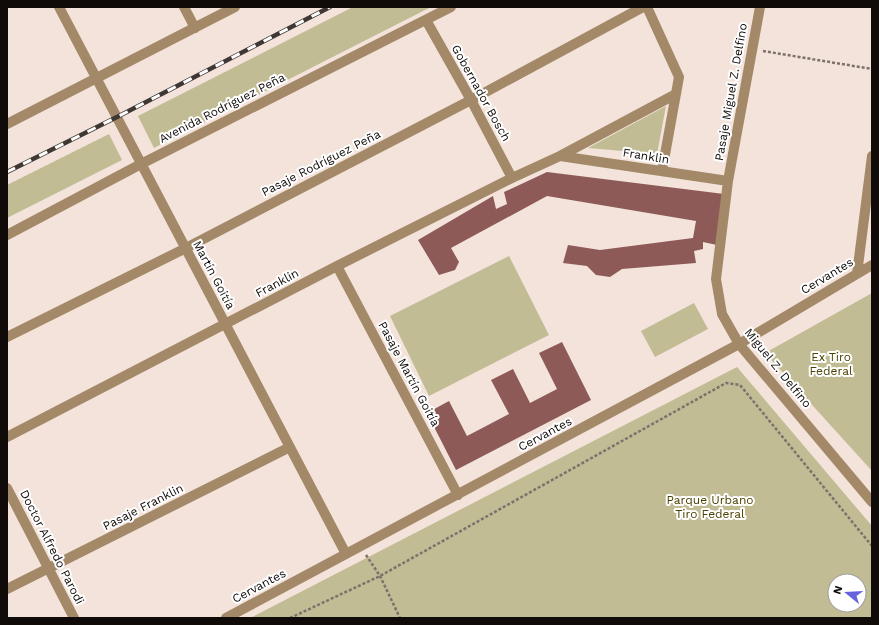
<svg xmlns="http://www.w3.org/2000/svg" width="879" height="625" viewBox="0 0 879 625" font-family="'Work Sans',sans-serif">
  <style>
    .green { fill: #c2bc95; fill-rule: evenodd }
    .building { fill: #8d5a57 }
    .lines { fill: none; stroke-linecap: round; stroke-linejoin: round }
    .path { stroke: #7c716c; stroke-width: 2.5; stroke-dasharray: 3 2; stroke-linecap: butt }
    .minor { stroke: #a38967; stroke-width: 10 }
    .rail-casing { stroke: #3f3734; stroke-width: 4.5 }
    .rail { stroke: #fff; stroke-width: 3; stroke-dasharray: 9; stroke-linecap: butt }
    .labels { text-anchor: middle; dominant-baseline: central; stroke-width: 4; stroke-linejoin: round; paint-order: stroke }
    .street-label { font-size: 12px; fill: #100b09; stroke: #fff }
    .park-label { font-size: 12px; fill: #4b4100; stroke: #fff }
  </style>
  <rect width="100%" height="100%" fill="#f3e3db"/>
  <!-- green -->
  <path class="green" d="M353 7H431L154 148 138 116Z
    M666 106 657 154 588 148Z
    M109 134 122 160 7 218V185Z
    M509 256 549 335 429 396 390 316Z
    M872 293V471L765 353Z
    M694 303 708 329 655 357 641 331Z
    M737 367 872 526V618H250ZM835 581H859V605H835Z"/>
  <!-- building -->
  <path class="building" d="M547 172 724 194 717 245 703 242V249L694 251 696 263 622 269 610 277 596 275 587 266 563 263 568 245 600 250 693 238 696 221 547 196 451 248 459 262 455 270 439 275 418 240 493 196 496 209 507 204 504 192Z
    M562 342 591 400 456 470 427 413 449 401 467 436 509 414 491 380 513 369 530 403 557 389 539 353Z"/>
  <g class="lines">
    <!-- path -->
    <path class="path" d="M763 51 872 69
      M366 555 380 576 400 618
      M290 618 380 576 726 383 740 385 872 546"/>
    <!-- minor -->
    <path class="minor" d="M59 7 346 554
      M184 7 195 28
      M647 7 679 77 662 171
      M760 7 728 181 716 279 722 314 739 344 872 502
      M426 20 471 100 512 178
      M7 124 235 7
      M560 156 728 181
      M7 235 141 164 451 7
      M337 266 458 495
      M857 274 872 156
      M7 337 186 248 471 100 643 7
      M7 437 337 266 512 178 560 156 676 94
      M7 488 74 618
      M7 589 290 447
      M226 618 739 344 872 265"/>
    <defs>
      <path id="rail" d="M7 172 117 117 330 7"/>
    </defs>
    <!-- rail casing -->
    <use href="#rail" class="rail-casing"/>
    <!-- rail -->
    <use href="#rail" class="rail"/>
  </g>
  <g class="labels">
    <!-- street labels -->
    <g class="street-label">
      <text transform="translate(731 92) rotate(-80)">Pasaje Miguel Z. Delfino</text>
      <text transform="translate(481 93) rotate(61)">Gobernador Bosch</text>
      <text transform="translate(222 108) rotate(-27)">Avenida Rodríguez Peña</text>
      <text transform="translate(646 156) rotate(9)">Franklin</text>
      <text transform="translate(321 163) rotate(-27)">Pasaje Rodríguez Peña</text>
      <text transform="translate(214 275) rotate(62)">Martín Goitía</text>
      <text transform="translate(827 276) rotate(-31)">Cervantes</text>
      <text transform="translate(277 283) rotate(-28)">Franklin</text>
      <text transform="translate(778 368) rotate(51)">Miguel Z. Delfino</text>
      <text transform="translate(409 374) rotate(62)">Pasaje Martín Goitía</text>
      <text transform="translate(545 434) rotate(-28)">Cervantes</text>
      <text transform="translate(143 507) rotate(-27)">Pasaje Franklin</text>
      <text transform="translate(52 547) rotate(63)">Doctor Alfredo Parodi</text>
      <text transform="translate(259 586) rotate(-28)">Cervantes</text>
    </g>
    <!-- park labels -->
    <g class="park-label">
      <text x="831" y="357">Ex Tiro<tspan x="831" dy="14">Federal</tspan></text>
      <text x="710" y="500">Parque Urbano<tspan x="710" dy="14">Tiro Federal</tspan></text>
    </g>
  </g>
  <!-- border -->
  <rect width="879" height="625" fill="none" stroke="#100b09" stroke-width="16"/>
  <!-- north arrow -->
  <g transform="translate(847 593) rotate(288)"><circle r="19" fill="#ffffff" stroke="#9f9d9d"/>
  <path d="M0-3L7 15L0 10L-7 15Z" fill="#6763dd"/>
  <text y="-6" font-size="11" font-weight="bold" text-anchor="middle" fill="#100b09">N</text>
  </g>
</svg>
